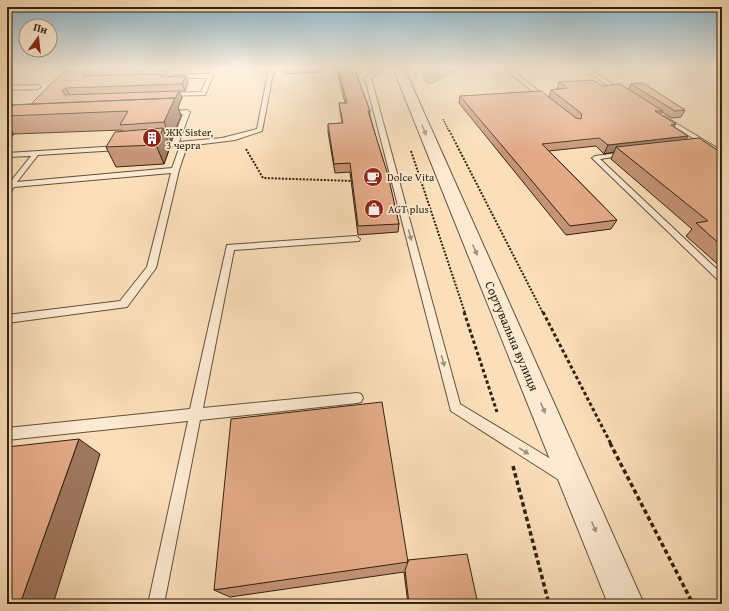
<svg xmlns="http://www.w3.org/2000/svg" width="729" height="611" viewBox="0 0 729 611" font-family="'Gentium Book Plus',serif">
  <style>
    .green { fill: #bec290; stroke: #78724f }
    .lines { fill: none; stroke-linecap: round; stroke-linejoin: round }
    .service-casing { stroke: #645139; stroke-width: 2 }
    .tertiary-casing { stroke: #645139; stroke-width: 2 }
    .path-far3 { stroke: #31220e; stroke-width: 1.5; stroke-dasharray: 1.5 1; stroke-linecap: butt }
    .path-far2 { stroke: #31220e; stroke-width: 2; stroke-dasharray: 2 1.5; stroke-linecap: butt }
    .path-far1 { stroke: #31220e; stroke-width: 3; stroke-dasharray: 3.5 2.5; stroke-linecap: butt }
    .path { stroke: #31220e; stroke-width: 3.5; stroke-dasharray: 4.5 3; stroke-linecap: butt }
    .service { fill: #fcead2; fill-rule: evenodd }
    .tertiary { fill: #fcead2; fill-rule: evenodd }
    .wall { fill: #c59376; stroke: #31220e }
    .shaded-wall { fill: #a07860; stroke: #31220e }
    .building { fill: #e5ab89; stroke: #31220e }
    .oneway { fill: #a1907a }
    .labels { text-anchor: middle; dominant-baseline: central; stroke-width: 3.5; stroke-linejoin: round; paint-order: stroke }
    .far-poi-label { font-size: 11px; fill: #31220e; stroke: #fcead2; text-anchor: start }
    .street-label { font-size: 13px; fill: #31220e; stroke: #fcead2 }
  </style>
  <rect width="100%" height="100%" fill="#fbdfba"/>
  <filter id="stains"><feTurbulence type="fractalNoise" baseFrequency=".005" numOctaves="4"/><feColorMatrix values="0 0 0 0 .2 0 0 0 0 .09 0 0 0 0 .02 0 0 0 .5 -.17"/></filter>
  <radialGradient id="worn" r=".72"><stop offset=".6" stop-color="#630" stop-opacity="0"/><stop offset="1" stop-color="#630" stop-opacity=".3"/></radialGradient>
  <!-- green -->
  <path class="green" d="M419 68H461L433 83H427Z"/>
  <g class="lines">
    <defs>
      <path id="service" d="M269 68H274L262 131 235 140 187 146 179 170 156 268 127 307 7 323V315L120 301 147 267 171 173 14 187 10 193H7V186L31 156 7 157V153L119 146 122 148 119 150 38 155 17 182 172 168 180 146 157 147 154 145 157 143 172 142 183 114 167 115 165 114V112L187 110 190 112 179 142 222 138 257 129Z
        M378 68H384L371 78 460 404 569 470 571 475 569 480 564 482 559 480 451 411 365 78Z
        M504 68H510L547 98V100H543Z
        M582 68H588L624 92 619 93Z
        M174 75 210 74 213 76 205 95 166 96V94L168 93 201 92 207 78H172L171 77Z
        M7 86 38 85 41 87 38 89 7 90Z
        M664 116 722 151V156L662 119 661 118Z
        M625 152 627 153V155L600 159 722 274V282L719 281 592 158 595 156Z
        M356 236 360 239 359 241 234 250 203 408 357 393 361 394 363 398 361 402 357 403 200 420 164 604H148L188 421 7 440V428L190 409 227 245Z"/>
      <path id="tertiary" d="M393 68H404L644 604H608Z"/>
    </defs>
    <!-- service casing -->
    <use href="#service" class="service-casing"/>
    <!-- tertiary casing -->
    <use href="#tertiary" class="tertiary-casing"/>
    <!-- path-far3 -->
    <path class="path-far3" d="M443 119 449 131"/>
    <!-- path-far2 -->
    <path class="path-far2" d="M449 130 543 313
      M246 149 263 178 354 181
      M411 151 465 313"/>
    <!-- path-far1 -->
    <path class="path-far1" d="M464 312 497 412
      M543 312 611 444"/>
    <!-- path -->
    <path class="path" d="M610 443 693 604
      M513 466 549 604"/>
    <!-- service -->
    <use href="#service" class="service"/>
    <!-- tertiary -->
    <use href="#tertiary" class="tertiary"/>
  </g>
  <!-- wall -->
  <path class="wall" d="M67 68H171L167 75H162V77L186 76 188 83 185 91H179L182 98 178 107 181 116 171 141H168L170 147 164 164 116 167 106 147 122 131V130L14 134 7 142V105L31 104Z
    M283 68H321V72L284 74Z
    M338 68H354L370 111V115L399 224 398 232 358 235 350 172 335 173 328 132V124L342 123 340 111 339 103H345L338 74Z
    M559 82 602 86 628 90 631 84 685 110 681 117 671 118 662 112 660 115 676 124 674 127 686 140 722 153V268L686 236 692 229 611 159 614 152 604 154 596 146 549 151 617 220 611 229 566 235 459 103 460 96 549 97 551 90 557 89Z
    M408 560 478 604H408L404 572 230 597 214 590Z"/>
  <!-- shaded-wall -->
  <path class="shaded-wall" d="M165 68H171L167 75Z
    M87 70 90 78 86 82 83 75 84 71Z
    M186 76 188 83 185 91 182 84Z
    M66 88 70 96 66 99 62 91Z
    M179 91 182 98 178 107 181 116 171 141 164 122 175 98Z
    M7 124 14 134 7 142Z
    M163 128 170 147 164 164 156 145Z
    M688 136 683 145 616 147 614 152 604 154 608 145Z
    M79 439 100 454 53 604H20Z"/>
  <!-- building -->
  <path class="building" d="M67 68H147L87 70 84 71 83 75 85 76 161 74 160 77 186 76 182 84 66 88 62 91 65 95 179 91 175 99V98L31 104Z
    M283 68H304L283 70Z
    M338 68H354L370 111H368L388 175 399 224 358 226 350 163 334 164 328 124 343 123 339 103H347Z
    M593 80 602 86 620 84 663 111H655L676 124 671 125 688 136 608 145 599 138 542 144 617 220 570 226 460 96 541 91 576 118 581 119 582 114 551 90 567 88 559 82Z
    M643 83 685 110 675 111 631 84Z
    M175 98 164 122 120 125 128 111 7 116V111L14 105Z
    M7 105H13L7 111Z
    M163 128 156 145 106 147 115 132Z
    M699 138 722 153V246L696 223 708 221 616 147Z
    M382 402 408 562 214 590 231 419Z
    M79 439 20 604H7V447Z
    M467 554 478 604H409L405 570 408 562V560Z"/>
  <!-- one-way arrows -->
  <defs><path id="oneway-solid" d="M-6-.8H1V-3.2L6.5 0L1 3.2V.8H-6Z"/></defs>
  <g class="oneway">
    <use href="#oneway-solid" transform="translate(424 130) rotate(67)"/>
    <use href="#oneway-solid" transform="translate(410 235) rotate(75)"/>
    <use href="#oneway-solid" transform="translate(475 250) rotate(67)"/>
    <use href="#oneway-solid" transform="translate(443 361) rotate(75)"/>
    <use href="#oneway-solid" transform="translate(543 408) rotate(67)"/>
    <use href="#oneway-solid" transform="translate(524 451) rotate(32)"/>
    <use href="#oneway-solid" transform="translate(594 527) rotate(67)"/>
  </g>
  <!-- sky -->
  <linearGradient id="sky" x2="0" y2="1"><stop stop-color="#8bb8cf"/><stop offset="0.44" stop-color="#fdf1e0"/><stop offset="1" stop-color="#fdf1e0" stop-opacity="0"/></linearGradient>
  <rect width="729" height="154" fill="url(#sky)"/>
  <!-- icons -->
  <defs>
    <symbol id="building-disc" viewBox="-11 -11 22 22"><circle r="9.5" fill="#8f2418" stroke="#fcead2"/><path d="M-4-6H4V6H1V3H-1V6H-4ZM-2.5-4.3h1.7v1.8h-1.7ZM.8-4.3h1.7v1.8H.8ZM-2.5-1h1.7V.8h-1.7ZM.8-1h1.7V.8H.8Z" fill="#fff"/></symbol>
    <symbol id="cafe-disc" viewBox="-11 -11 22 22"><circle r="9.5" fill="#8f2418" stroke="#fcead2"/><path d="M-5.5-4.5H6V0H3Q3 3.5 0 3.5H-2.5Q-5.5 3.5-5.5 0ZM3-3.2v2h1.7v-2ZM-6 4.5H4V6H-6Z" fill="#fff"/></symbol>
    <symbol id="shop-disc" viewBox="-11 -11 22 22"><circle r="9.5" fill="#8f2418" stroke="#fcead2"/><path d="M-5-2.5h2.3a2.7 3.5 0 0 1 5.4 0H5L5.5 6h-11ZM-1.5-2.5h3a1.5 2.3 0 0 0-3 0Z" fill="#fff"/></symbol>
  </defs>
  <g fill-rule="evenodd">
    <use href="#building-disc" x="141" y="127" width="22" height="22"/>
    <use href="#cafe-disc" x="362" y="166" width="22" height="22"/>
    <use href="#shop-disc" x="363" y="198" width="22" height="22"/>
  </g>
  <g class="labels">
    <!-- far-poi labels -->
    <g class="far-poi-label">
      <text x="166" y="132">ЖК Sister,<tspan x="166" dy="13">3 черга</tspan></text>
      <text x="387" y="177">Dolce Vita</text>
      <text x="388" y="209">AGT plus</text>
    </g>
    <!-- street labels -->
    <g class="street-label">
      <text transform="translate(512 336) rotate(67)">Сортувальна вулиця</text>
    </g>
  </g>
  <!-- margin -->
  <rect width="729" height="611" fill="none" stroke="#fbdfba" stroke-width="24"/>
  <rect x="8" y="8" width="713" height="595" fill="none" stroke="#31220e" stroke-width="2"/>
  <rect x="12" y="12" width="705" height="587" fill="none" stroke="#31220e"/>
  <!-- north arrow -->
  <g transform="translate(38 38) rotate(15)"><circle r="19" fill="#fcead2" stroke="#ab9a84"/>
  <path d="M0-3L7 15L0 10L-7 15Z" fill="#8f2418"/>
  <text y="-6" font-size="11" font-weight="bold" text-anchor="middle" fill="#31220e">Пн</text>
  </g>
  <rect width="100%" height="100%" filter="url(#stains)"/>
  <rect width="100%" height="100%" fill="url(#worn)"/>
</svg>
